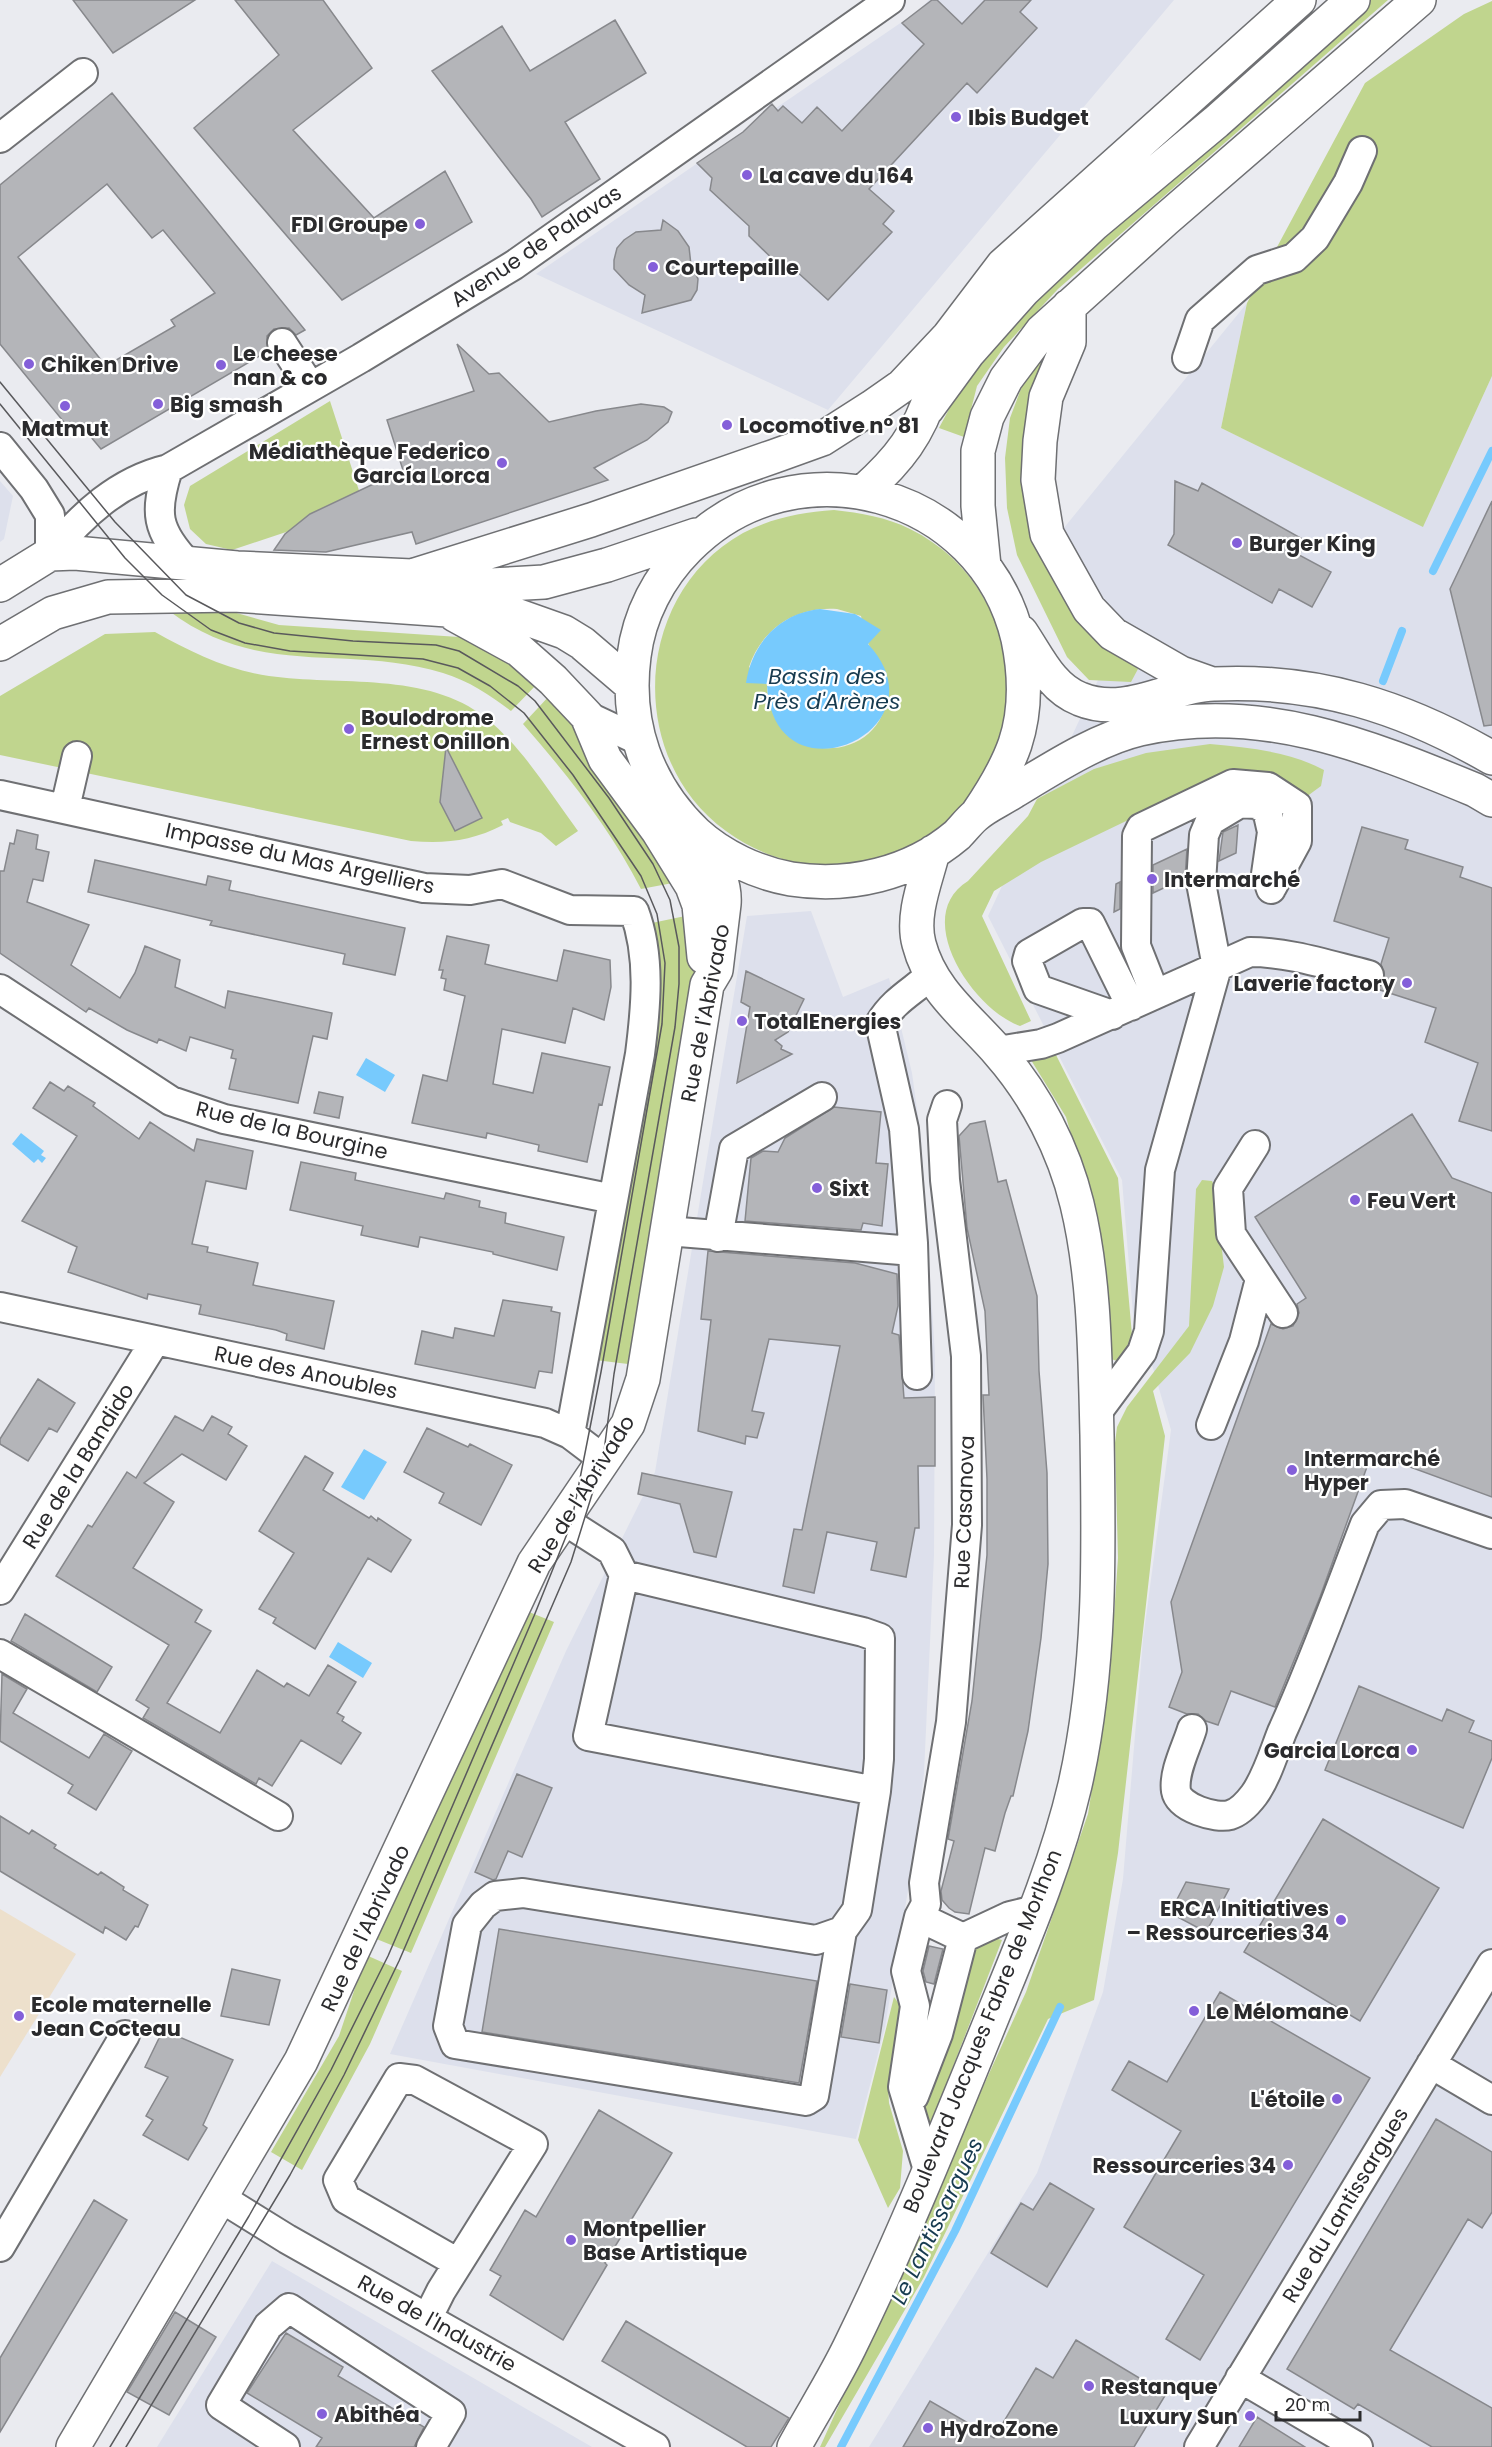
<svg xmlns="http://www.w3.org/2000/svg" width="1492" height="2447" viewBox="0 0 1492 2447" font-family="Poppins,sans-serif">
  <style>
    .built { fill: #dde0ec }
    .education { fill: #ede0cc }
    .green { fill: #c0d58e; fill-rule: evenodd }
    .water { fill: #77cafd }
    .lines { fill: none; stroke-linecap: round; stroke-linejoin: round }
    .stream { stroke: #77cafd; stroke-width: 8 }
    .building { fill: #b4b5b9; stroke: #87888c; stroke-width: 1.5; fill-rule: evenodd }
    .minor-casing { stroke: #6f7073; stroke-width: 32 }
    .major-casing { stroke: #6f7073; stroke-width: 36 }
    .minor { stroke: #fff; stroke-width: 28 }
    .major { stroke: #fff; stroke-width: 33 }
    .tram { stroke: #59595c; stroke-width: 1.5 }
    .poi-dot { fill: #845fd9; stroke: #fff; stroke-width: 2 }
    .labels { text-anchor: middle; dominant-baseline: central; stroke-width: 4.5; stroke-linejoin: round; paint-order: stroke }
    .poi-label { font-size: 21px; font-weight: bold; fill: #2b2b2d; stroke: #fff; text-anchor: start }
    .street-label { font-size: 21px; fill: #2b2b2d; stroke: #fff }
    .water-label { font-size: 22px; font-style: italic; fill: #173b50; stroke: #fff }
  </style>
  <rect width="100%" height="100%" fill="#eaebf0"/>
  <!-- built -->
  <path class="built" d="M929 0H1174L828 410 536 274 756 123 766 114 763 112 771 103 776 108 918 11Z
    M1247 303 1221 428 1423 526 1492 376V2447H869L1037 2173 1103 1992 1123 1879 1143 1639 1171 1430 1153 1368 1134 1326 1122 1180 988 916 1119 635 1050 545Z
    M0 481 13 496 4 539 0 542Z
    M811 911 843 997 889 978 912 1073 921 1138 935 1355 934 1555 924 1773 916 1843 885 2027 856 2139 390 2054 566 1651 655 1472 747 916Z
    M272 2261 592 2447H157Z"/>
  <!-- education -->
  <path class="education" d="M0 1909 76 1954 0 2077Z"/>
  <!-- green -->
  <path class="green" d="M1368 0H1388L1058 289 1004 347 977 386 964 437 939 428 966 377 1062 269Z
    M1492 1V376L1423 527 1221 428 1247 303 1365 83 1464 14Z
    M1045 358 1026 415 1025 497 1105 642 1138 669 1131 682 1089 680 1067 657 1017 555 1007 508 1005 458 1010 418 1028 370Z
    M330 401 364 506 232 550 206 544 190 529 184 505 190 486Z
    M834 510C861 513 886 517 910 529 1042 594 1038 787 906 848 882 859 857 866 830 866 792 866 756 853 726 831 625 758 633 594 743 533 772 518 802 512 834 510ZM837 609 861 616C863 625 864 635 868 643 876 661 887 663 887 688 889 767 768 771 767 684L749 667C762 628 797 606 837 609Z
    M226 610 279 625 459 637 502 655 538 683 511 711C490 695 469 681 443 673 346 643 261 680 169 611Z
    M155 632C191 652 227 670 269 676 339 686 427 671 486 718 523 748 550 793 578 831L556 846 541 833 510 822 508 818 501 821 503 825C472 841 445 844 411 841L0 755V696L105 634Z
    M551 694 568 713 678 882 641 889C611 830 567 774 523 724Z
    M1210 744C1250 748 1288 751 1324 770L1321 786 1302 800 1203 784 1041 862 994 891 982 916 1031 1021 1020 1026C974 1010 910 917 968 881L1028 816 1037 799 1094 769 1146 753Z
    M690 915 695 975 628 1364 595 1360 652 923Z
    M1056 1055 1118 1178 1132 1335 1131 1348 1120 1362 1111 1359 1095 1217 1066 1117 1031 1060Z
    M1202 1180 1212 1181 1219 1196V1225L1224 1267 1213 1306 1190 1353 1153 1391 1165 1436 1118 1853 1094 2000 1048 2019 924 2277 825 2447H820L1026 1992 1088 1814 1110 1674 1118 1558 1115 1443 1117 1427 1127 1407 1189 1326 1196 1189Z
    M529 1612 554 1622 411 1953 374 1938Z
    M990 1937 1002 1940 930 2126 922 2118 934 2072 974 1950Z
    M366 1955 402 1971 370 2044 302 2170 271 2152 339 2036Z
    M894 1997 900 2005 899 2028 892 2056 888 2084 889 2103 903 2151 900 2188 888 2208 858 2140Z"/>
  <!-- water -->
  <path class="water" d="M820 609 855 614 881 630 868 644C949 731 772 808 767 684L746 683C752 643 780 613 820 609Z
    M366 1058 395 1075 385 1092 356 1075Z
    M21 1133 44 1151 41 1155 46 1158 42 1163 38 1159 34 1163 12 1144Z
    M364 1449 387 1462 364 1500 341 1487Z
    M338 1642 372 1663 363 1678 329 1657Z"/>
  <g class="lines">
    <!-- stream -->
    <path class="stream" d="M1433 571 1492 451
      M1383 681 1402 631
      M841 2447 955 2231 1060 2007"/>
  </g>
  <!-- building -->
  <path class="building" d="M73 0H195L113 53Z
    M235 0H323L372 68 293 130 374 218 445 171 472 222 342 300 194 128 279 55Z
    M932 0H937L962 24 985 0H1031L1020 12 1037 28 977 93 967 83 869 189 894 211 883 224 892 232 828 300 795 270 785 271 749 236V226L710 190 712 178 697 163 743 132 772 104 778 111 783 106 802 123 817 107 842 131 924 44 902 23Z
    M615 20 646 73 565 122 600 179 542 217 531 199 432 71 502 26 530 71Z
    M112 93 305 330 296 335 289 328 274 329 267 336 268 351 101 449 80 424 72 432 0 344V185ZM107 184 152 238 163 230 215 293 171 320 175 326 106 366 18 257Z
    M663 220 678 231 689 247 691 265 698 279 697 290 691 300 642 313 645 295 629 285 614 269V260L617 248 624 240 636 232 661 230Z
    M457 344 489 374 499 373 549 422 596 411 641 404 664 407 672 412 668 422 647 440 594 468 608 480 416 544 412 532 326 552 274 550 285 534 310 514 403 470 387 420 474 391Z
    M1175 481 1198 491 1202 483 1306 541 1299 555 1331 572 1312 607 1279 589 1272 603 1168 545 1174 534Z
    M1492 501V725L1484 726 1450 589Z
    M446 747 482 818 455 831 440 802Z
    M1238 825 1236 853 1219 861 1223 832Z
    M1362 827 1408 840 1405 849 1463 867 1460 877 1492 888V1131L1459 1121 1478 1063 1425 1042 1436 1008 1377 989 1385 978 1381 964 1389 938 1334 921Z
    M17 830 38 835 36 849 49 852 43 881 33 879 27 902 89 925 71 965 120 998 135 973 145 946 180 960 175 987 225 1008 228 991 332 1013 327 1039 313 1036 298 1103 229 1089 236 1059 231 1058 233 1050 190 1037 186 1051 159 1039 157 1043 127 1030 89 1008 86 1012 0 953V871H4L10 843 14 844Z
    M1187 849 1185 878 1153 893V865Z
    M95 860 206 885 208 876 231 881 229 890 405 928 395 975 343 964 345 954 210 925 212 921 88 892Z
    M1120 882V909L1114 912 1116 884Z
    M447 936 489 945 485 964 557 981 564 950 610 960 611 987 604 1020 573 1008 565 1043 502 1029 493 1084 533 1093 542 1053 610 1067 602 1105 599 1104 587 1162 538 1151 539 1145 487 1133 486 1138 412 1123 423 1075 447 1081 465 996 444 990 446 979 441 978 443 970H439Z
    M746 971 804 999 788 1032 775 1040 782 1046 781 1049 792 1054 737 1083 750 1007 741 1002Z
    M50 1082 64 1091 68 1086 95 1103 93 1106 139 1139 150 1122 194 1151 197 1139 253 1151 246 1189 206 1181 192 1244 208 1247 207 1252 258 1263 253 1285 334 1301 324 1349 286 1340 287 1334 276 1330 199 1314 201 1305 148 1294 147 1299 68 1272 77 1247 22 1221 77 1136 33 1108Z
    M319 1092 343 1097 339 1118 314 1113Z
    M834 1107 881 1112 876 1163 888 1164 882 1226 863 1223 861 1230 745 1221 751 1158 763 1151 778 1152 785 1138Z
    M1412 1114 1452 1178 1492 1193V1497L1372 1453 1320 1597 1275 1707 1231 1691 1218 1725 1206 1721 1198 1714H1187L1169 1707 1182 1672 1171 1602 1271 1324 1283 1329 1293 1326 1299 1313 1297 1304 1306 1298 1255 1217Z
    M985 1121 998 1182 1006 1180 1037 1296 1039 1371 1047 1473 1048 1564 1041 1638 1028 1731 1013 1796H1011L1005 1813 995 1851 985 1848 969 1914 955 1912 949 1908 942 1900 941 1891 954 1841 948 1839 972 1701 987 1555V1479L983 1395H989L985 1311 967 1228 959 1136 970 1124Z
    M301 1162 356 1173 355 1180 444 1199 446 1193 480 1201 479 1207 506 1213 505 1223 564 1237 557 1270 493 1254V1252L420 1237 418 1247 361 1235 363 1226 290 1210Z
    M708 1251 855 1263 897 1274 898 1306 892 1333 899 1335 904 1398 935 1397V1466H918L919 1528H915L906 1577 871 1570 877 1542 827 1532 814 1593 783 1586 794 1529 802 1530 806 1510 840 1346 769 1339 752 1411 764 1413 757 1438 746 1436 745 1444 698 1431 711 1320 701 1319Z
    M503 1300 552 1307 551 1311 560 1313 552 1373 539 1371 535 1388 415 1364 422 1331 453 1338 455 1328 494 1336Z
    M38 1379 75 1403 57 1432 49 1428 28 1461 0 1444V1439Z
    M175 1416 203 1431 212 1416 232 1427 228 1434 247 1446 226 1480 182 1454 144 1483 174 1502 133 1568 202 1610 195 1622 211 1631 167 1703 220 1733 257 1670 284 1687 287 1683 309 1696 328 1665 356 1682 337 1713 344 1717 342 1721 361 1733 341 1764 301 1740 272 1786 259 1778 256 1784 143 1718 149 1708 136 1700 169 1645 56 1576 88 1525 92 1527 127 1472 136 1478Z
    M427 1428 468 1447 470 1444 512 1465 481 1525 439 1503 444 1493 404 1472Z
    M305 1456 333 1473 323 1490 369 1518 371 1516 377 1521 378 1518 411 1540 391 1572 368 1558 315 1649 273 1623 276 1618 259 1609 294 1553 259 1531Z
    M642 1473 732 1492 716 1557 694 1552 680 1504 638 1494Z
    M25 1614 112 1667 97 1692 11 1641Z
    M2 1674 27 1689 13 1713 89 1758 104 1734 132 1751 96 1810 68 1793 73 1785 0 1741Z
    M1359 1686 1442 1721 1447 1709 1474 1721 1469 1732 1492 1741V1758L1463 1828 1325 1770Z
    M517 1774 552 1788 522 1857 508 1851 496 1879 493 1880 475 1872Z
    M0 1816 29 1834 32 1830 56 1845 54 1848 98 1875 101 1872 124 1887 123 1890 148 1905 138 1927 135 1926 126 1940 105 1927 103 1933 0 1871Z
    M1323 1819 1439 1888 1360 2021 1244 1952Z
    M1186 1882 1229 1889 1206 1932 1170 1913Z
    M499 1929 817 1981 799 2083 482 2032Z
    M929 1946 943 1949 934 1984 926 1982 923 1971Z
    M232 1969 280 1980 269 2025 221 2016Z
    M850 1984 887 1990 879 2043 841 2037Z
    M1220 1992 1370 2078 1200 2360 1166 2339 1204 2275 1124 2227 1181 2131 1112 2090 1129 2061 1167 2082Z
    M163 2030 233 2060 203 2125 207 2128 188 2160 143 2135 153 2120 146 2116 168 2077 145 2067Z
    M599 2110 672 2153 605 2263 607 2265 563 2340 490 2295 501 2276 490 2270 525 2210 536 2217Z
    M1436 2119 1492 2152V2212L1482 2228 1468 2219 1390 2350 1492 2408V2447H1432L1358 2404 1354 2409 1287 2369Z
    M1050 2183 1094 2209 1047 2287 991 2253 1021 2203 1033 2210Z
    M94 2200 127 2220 0 2432V2358Z
    M175 2312 216 2337 169 2415 127 2392Z
    M626 2321 789 2418 771 2447H747L602 2361Z
    M286 2333 343 2367 338 2376 424 2427 414 2447H316L322 2438 247 2393Z
    M1076 2340 1166 2394 1134 2447H903L930 2401 994 2438 1036 2368 1053 2378Z
    M1257 2417 1305 2447H1239Z"/>
  <g class="lines">
    <defs>
      <path id="minor" d="M0 138 83 73
        M282 343 310 386
        M1187 358 1200 320 1257 270 1294 258 1315 238 1348 183 1362 151
        M0 447 34 489 50 515V554
        M168 469C154 513 156 530 188 564
        M50 554C82 515 118 481 168 469L361 358 514 265 890 0
        M587 716 638 740
        M0 795 424 888 470 890 502 884 570 910 634 911C651 956 646 1007 640 1054L570 1434
        M65 808 77 756
        M0 989 171 1101 224 1119 613 1199
        M1155 994 1136 946 1137 836 1141 828 1233 784 1268 787 1297 806V841L1272 887
        M1112 1015 1038 989 1027 961 1029 954 1083 923H1090L1131 1006
        M998 1051 1041 1044 1058 1038 1250 952C1290 952 1331 966 1369 975
        M1255 1145 1228 1188 1231 1234 1283 1313
        M667 1231 913 1251
        M718 1237 734 1149 822 1097
        M0 1307 545 1423 570 1434 603 1459
        M917 1375 913 1243 904 1129 880 1023C894 1000 912 992 932 974
        M1096 1414 1142 1352 1149 1331 1160 1170 1217 967 1201 883 1204 835 1210 821 1240 803 1256 804 1267 810 1272 832 1266 874 1271 889
        M1211 1425 1244 1341 1260 1279
        M562 1519 612 1551 624 1575 588 1736 876 1791 879 1759 880 1638 863 1632 624 1575
        M0 1590 155 1341
        M0 1654 278 1816
        M1192 1729C1187 1746 1173 1772 1176 1791 1179 1808 1216 1819 1230 1815 1240 1812 1248 1803 1254 1795 1267 1777 1274 1752 1282 1732 1313 1664 1338 1594 1365 1524L1381 1505 1405 1504 1492 1534
        M919 1917 926 1904 924 1883 951 1722 967 1525 966 1356 945 1180 942 1120 947 1105
        M842 1931 814 2096 806 2101 455 2044 448 2026 467 1925 483 1905 495 1896 523 1893 816 1940 842 1931 857 1910 876 1791
        M1431 2064 1492 2100
        M914 2096 938 2034 963 1938
        M929 2173 903 2087 915 2006 906 1971 919 1917 963 1938 1010 1916 1035 1910
        M221 2198 287 2239 655 2447
        M0 2247 125 2035
        M428 2317 441 2291 533 2144 415 2080 399 2078 338 2180 346 2199 458 2263
        M1240 2378 1358 2447
        M285 2447 221 2405 268 2326 289 2308 451 2413 431 2447
        M1199 2447 1492 1964"/>
      <path id="major" d="M1069 306V342L1046 397 1040 441 1038 480 1047 534 1089 609 1113 634 1181 673 1212 684
        M927 409 968 353 1023 291 1094 224 1216 122 1353 0
        M864 491C899 460 919 434 933 389
        M984 566 978 506V451L987 417 1006 379 1042 331 1165 220 1419 0
        M412 576 591 520 775 456 822 439 872 407 902 386 949 336 1003 265 1299 0
        M0 585 50 554 75 553 237 568 412 576 456 585H491L544 582 607 565 696 535
        M455 615 519 650 553 680 587 716 605 759 658 831 692 886 699 905 704 957
        M1021 632C1038 657 1051 688 1080 699 1126 718 1170 685 1214 684 1317 679 1404 707 1492 758
        M0 644 53 613 108 597 234 595 516 615 564 632 582 643 630 684
        M977 814C992 792 1006 770 1015 744 1026 711 1025 673 1018 639 983 490 795 439 688 548 659 577 639 615 634 656 625 724 647 786 696 833 721 856 757 873 791 879 849 888 911 874 957 835 963 829 969 821 975 816 986 806 1001 800 1013 792 1051 769 1097 739 1140 729 1260 702 1366 745 1475 790L1492 800
        M73 2447 301 2061 534 1563 628 1424 643 1379 707 985 716 970 724 904C726 881 712 859 702 839
        M794 2447C813 2412 835 2378 852 2342 901 2242 943 2138 985 2035 1018 1953 1055 1871 1075 1785 1101 1670 1099 1552 1097 1435 1095 1359 1095 1278 1077 1204 1064 1150 1036 1095 999 1053 969 1018 931 991 919 944 911 915 926 880 933 852"/>
    </defs>
    <!-- minor casing -->
    <use href="#minor" class="minor-casing"/>
    <!-- major casing -->
    <use href="#major" class="major-casing"/>
    <!-- minor -->
    <use href="#minor" class="minor"/>
    <!-- major -->
    <use href="#major" class="major"/>
    <!-- tram -->
    <path class="tram" d="M0 382 115 522 186 595 239 623 274 633 353 641 436 645 459 651 518 686 535 701 609 798 653 864 670 900 679 947V984L675 1027 614 1374 603 1459 571 1562 399 1961 344 2075 290 2175 126 2447
      M0 404 125 558 162 595 211 630 245 643 290 651 423 659 458 668 490 686 524 713 573 775 641 876 657 914 665 963 662 1024 601 1372 571 1524 534 1616 388 1956 331 2070 249 2216 110 2447"/>
  </g>
  <!-- markers -->
  <g class="poi-dot">
    <circle cx="956" cy="117" r="6"/>
    <circle cx="747" cy="175" r="6"/>
    <circle cx="420" cy="224" r="6"/>
    <circle cx="653" cy="267" r="6"/>
    <circle cx="29" cy="364" r="6"/>
    <circle cx="221" cy="365" r="6"/>
    <circle cx="158" cy="404" r="6"/>
    <circle cx="65" cy="406" r="6"/>
    <circle cx="727" cy="425" r="6"/>
    <circle cx="502" cy="463" r="6"/>
    <circle cx="1237" cy="543" r="6"/>
    <circle cx="349" cy="729" r="6"/>
    <circle cx="1152" cy="879" r="6"/>
    <circle cx="1407" cy="983" r="6"/>
    <circle cx="742" cy="1021" r="6"/>
    <circle cx="817" cy="1188" r="6"/>
    <circle cx="1355" cy="1200" r="6"/>
    <circle cx="1292" cy="1470" r="6"/>
    <circle cx="1412" cy="1750" r="6"/>
    <circle cx="1341" cy="1920" r="6"/>
    <circle cx="1194" cy="2011" r="6"/>
    <circle cx="19" cy="2016" r="6"/>
    <circle cx="1337" cy="2099" r="6"/>
    <circle cx="1288" cy="2165" r="6"/>
    <circle cx="571" cy="2240" r="6"/>
    <circle cx="1089" cy="2386" r="6"/>
    <circle cx="322" cy="2414" r="6"/>
    <circle cx="1250" cy="2416" r="6"/>
    <circle cx="928" cy="2428" r="6"/>
  </g>
  <g class="labels">
    <!-- poi labels -->
    <g class="poi-label">
      <text x="968" y="117">Ibis Budget</text>
      <text x="759" y="175">La cave du 164</text>
      <text x="408" y="224" text-anchor="end">FDI Groupe</text>
      <text x="665" y="267">Courtepaille</text>
      <text x="233" y="353">Le cheese<tspan x="233" dy="24">nan &amp; co</tspan></text>
      <text x="41" y="364">Chiken Drive</text>
      <text x="170" y="404">Big smash</text>
      <text x="739" y="425">Locomotive n° 81</text>
      <text x="65" y="428" text-anchor="middle">Matmut</text>
      <text x="490" y="451" text-anchor="end">Médiathèque Federico<tspan x="490" dy="24">García Lorca</tspan></text>
      <text x="1249" y="543">Burger King</text>
      <text x="361" y="717">Boulodrome<tspan x="361" dy="24">Ernest Onillon</tspan></text>
      <text x="1164" y="879">Intermarché</text>
      <text x="1395" y="983" text-anchor="end">Laverie factory</text>
      <text x="754" y="1021">TotalEnergies</text>
      <text x="829" y="1188">Sixt</text>
      <text x="1367" y="1200">Feu Vert</text>
      <text x="1304" y="1458">Intermarché<tspan x="1304" dy="24">Hyper</tspan></text>
      <text x="1400" y="1750" text-anchor="end">Garcia Lorca</text>
      <text x="1329" y="1908" text-anchor="end">ERCA Initiatives<tspan x="1329" dy="24">– Ressourceries 34</tspan></text>
      <text x="31" y="2004">Ecole maternelle<tspan x="31" dy="24">Jean Cocteau</tspan></text>
      <text x="1206" y="2011">Le Mélomane</text>
      <text x="1325" y="2099" text-anchor="end">L'étoile</text>
      <text x="1276" y="2165" text-anchor="end">Ressourceries 34</text>
      <text x="583" y="2228">Montpellier<tspan x="583" dy="24">Base Artistique</tspan></text>
      <text x="1101" y="2386">Restanque</text>
      <text x="334" y="2414">Abithéa</text>
      <text x="1238" y="2416" text-anchor="end">Luxury Sun</text>
      <text x="940" y="2428">HydroZone</text>
    </g>
    <!-- street labels -->
    <g class="street-label">
      <text transform="translate(536 246) rotate(-34)">Avenue de Palavas</text>
      <text transform="translate(300 858) rotate(12)">Impasse du Mas Argelliers</text>
      <text transform="translate(705 1013) rotate(-79)">Rue de l'Abrivado</text>
      <text transform="translate(292 1130) rotate(13)">Rue de la Bourgine</text>
      <text transform="translate(306 1372) rotate(12)">Rue des Anoubles</text>
      <text transform="translate(78 1466) rotate(-58)">Rue de la Bandido</text>
      <text transform="translate(581 1494) rotate(-58)">Rue de l'Abrivado</text>
      <text transform="translate(964 1512) rotate(-88)">Rue Casanova</text>
      <text transform="translate(365 1928) rotate(-65)">Rue de l'Abrivado</text>
      <text transform="translate(982 2031) rotate(-68)">Boulevard Jacques Fabre de Morlhon</text>
      <text transform="translate(1345 2205) rotate(-59)">Rue du Lantissargues</text>
      <text transform="translate(437 2323) rotate(29)">Rue de l'Industrie</text>
    </g>
    <!-- water labels -->
    <g class="water-label">
      <text x="827" y="676">Bassin des<tspan x="827" dy="25">Près d'Arènes</tspan></text>
      <text transform="translate(937 2221) rotate(-64)">Le Lantissargues</text>
    </g>
  </g>
  <!-- scale -->
  <path d="M1276 2411v9h84v-9" fill="none" stroke="#2b2b2d" stroke-width="3"/>
  <text x="1285" y="2411" font-size="18" fill="#2b2b2d" stroke="#ffffff" stroke-width="4.5" paint-order="stroke">20 m</text>
</svg>
